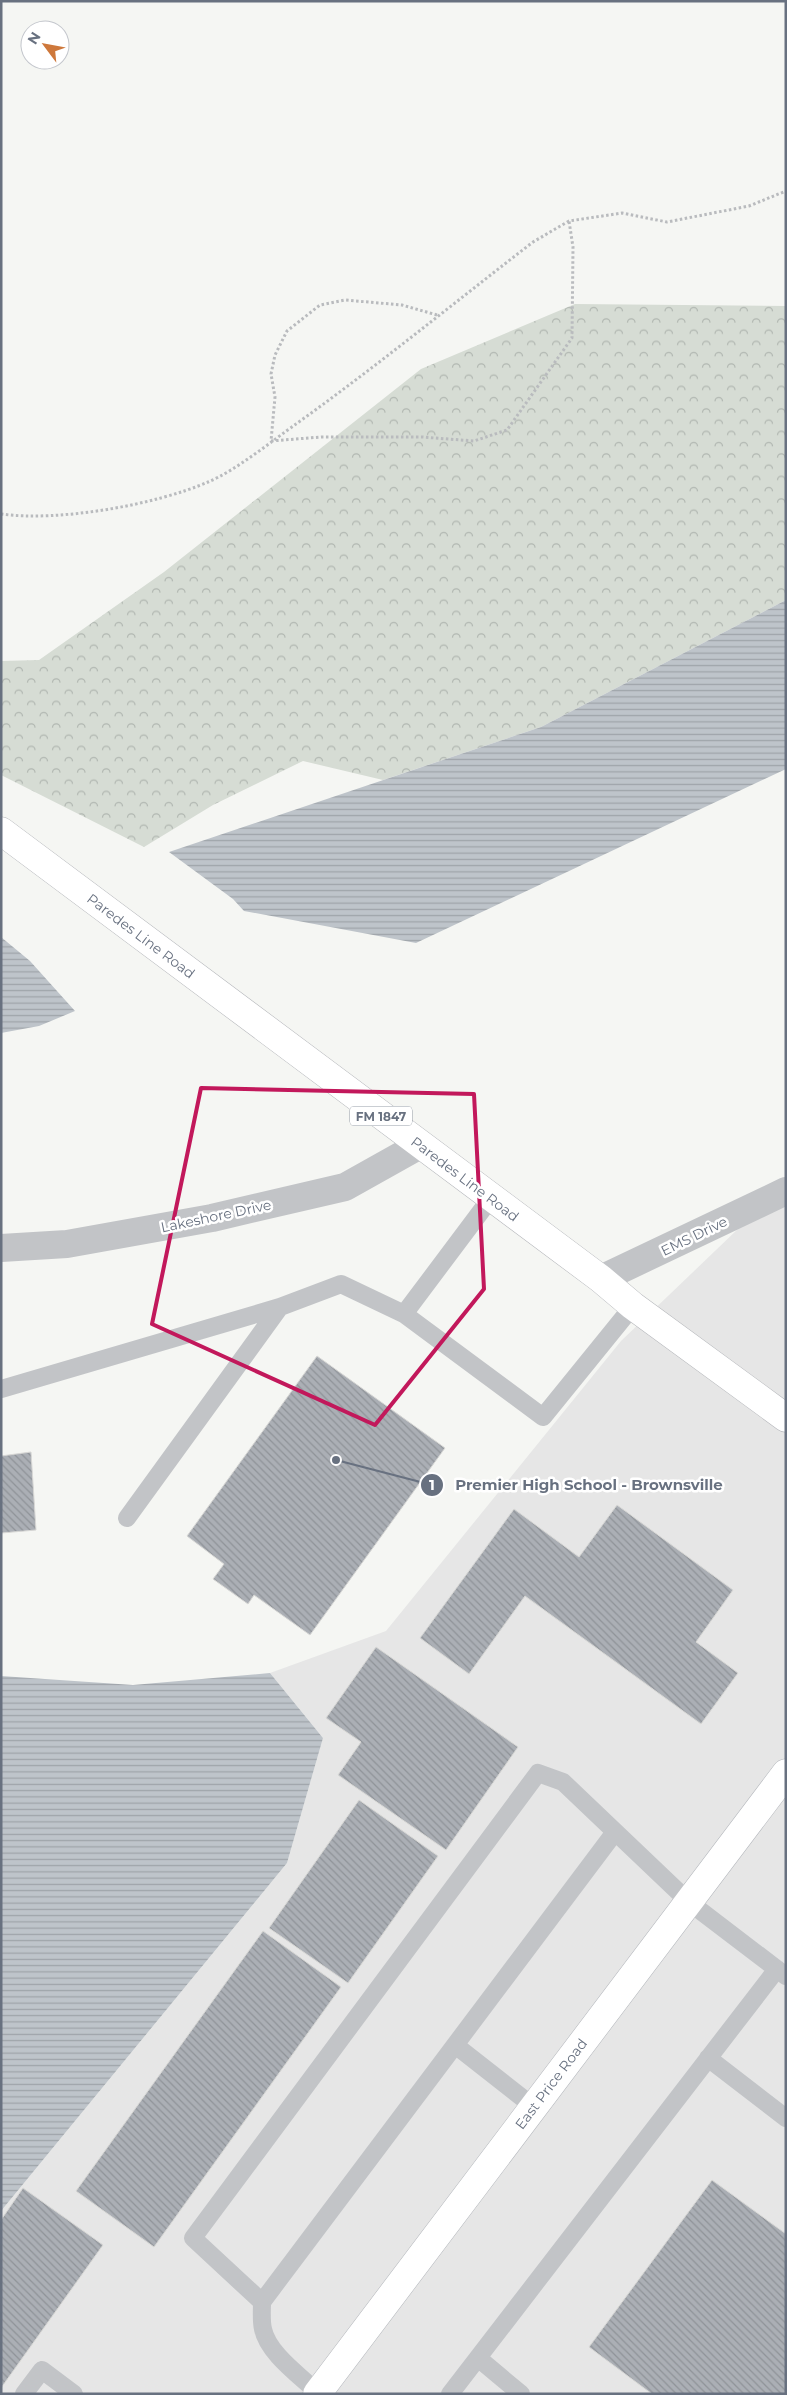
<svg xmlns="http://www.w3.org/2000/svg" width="787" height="2395" viewBox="0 0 787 2395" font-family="Montserrat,sans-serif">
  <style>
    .built { fill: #e6e6e6 }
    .forest { fill: url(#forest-crowns) }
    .water { fill: url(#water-rules) }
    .building { fill: url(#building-back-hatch); stroke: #d7d7d5 }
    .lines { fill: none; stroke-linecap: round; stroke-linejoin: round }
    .secondary-casing { stroke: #b4b7bc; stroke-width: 29 }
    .primary-casing { stroke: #b5b7bb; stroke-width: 29 }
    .path { stroke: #b9bbbe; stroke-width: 3; stroke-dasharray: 2.5 2.5; stroke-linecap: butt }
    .lane { stroke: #c2c4c7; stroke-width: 18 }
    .street { stroke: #c2c4c7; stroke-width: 28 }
    .secondary { stroke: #fff; stroke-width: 28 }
    .primary { stroke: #fff; stroke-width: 28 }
    .marked { fill: none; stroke: #c2185b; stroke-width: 4; stroke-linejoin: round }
    .labels { text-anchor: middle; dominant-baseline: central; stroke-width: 5; stroke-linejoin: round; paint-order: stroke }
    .shield { fill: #fff; stroke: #959ca6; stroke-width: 1 }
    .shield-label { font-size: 12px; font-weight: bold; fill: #687180 }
    .street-label { font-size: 14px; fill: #687180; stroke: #fff }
    .leader { fill: none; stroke: #687180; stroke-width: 2 }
    .callout-dot { fill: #687180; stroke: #fff; stroke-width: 2 }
    .mark-label { font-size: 15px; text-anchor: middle; font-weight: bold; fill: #fff }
    .callout-label { font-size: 15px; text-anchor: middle; font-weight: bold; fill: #687180; stroke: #fff; stroke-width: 5; stroke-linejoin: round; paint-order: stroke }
  </style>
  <defs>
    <pattern id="forest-crowns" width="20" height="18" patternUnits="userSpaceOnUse" patternTransform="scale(1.25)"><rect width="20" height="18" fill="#d6dcd4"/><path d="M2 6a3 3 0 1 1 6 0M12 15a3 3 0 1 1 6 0" fill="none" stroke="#b1b7b1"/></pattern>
    <pattern id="water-rules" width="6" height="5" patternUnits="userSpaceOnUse" patternTransform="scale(1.25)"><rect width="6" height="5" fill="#bec4ca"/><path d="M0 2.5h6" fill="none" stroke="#9ea4a9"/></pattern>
    <pattern id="building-back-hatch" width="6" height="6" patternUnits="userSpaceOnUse" patternTransform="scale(1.25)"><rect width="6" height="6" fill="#abafb5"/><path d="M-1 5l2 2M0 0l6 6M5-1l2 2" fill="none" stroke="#8f9398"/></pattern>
  </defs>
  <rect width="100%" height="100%" fill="#f5f6f3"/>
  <!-- built -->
  <path class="built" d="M786 1183V2394H1V2211L287 1863 323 1738 270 1673 386 1631 621 1341Z"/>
  <!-- forest -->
  <path class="forest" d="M575 304 786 306V600L541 727 383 780 303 761 213 805 144 847 1 775V661L39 660 164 572 421 369Z"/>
  <!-- water -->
  <path class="water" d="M786 600V769L416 943 244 911 233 899 169 852 541 727Z
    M1 937 30 961 75 1011 39 1026 1 1033Z
    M270 1673 323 1738 287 1863 1 2211V1676L133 1685Z"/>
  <!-- building -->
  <path class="building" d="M317 1356 445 1448 310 1635 254 1595 248 1604 213 1579 224 1564 187 1536Z
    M31 1452 36 1530 1 1533V1456Z
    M617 1505 733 1590 696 1642 738 1673 701 1724 525 1596 469 1674 420 1638 514 1509 579 1557Z
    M376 1647 518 1747 446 1850 338 1775 361 1742 326 1718Z
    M359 1800 438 1856 348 1983 269 1928Z
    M263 1931 341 1987 154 2247 76 2191Z
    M712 2180 786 2234V2394H652L589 2347Z
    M23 2188 103 2245 1 2388V2220Z"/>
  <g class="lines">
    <defs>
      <path id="secondary" d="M317 2394 786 1773"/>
      <path id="primary" d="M1 831 601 1279 633 1306 786 1418"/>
    </defs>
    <!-- secondary casing -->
    <use href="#secondary" class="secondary-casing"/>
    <!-- primary casing -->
    <use href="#primary" class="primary-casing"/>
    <!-- path -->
    <path class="path" d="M437 315 402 305 345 300 320 305 287 331 275 355 271 374 275 397 271 441 321 437H422L474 441 507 430 572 338 573 247 569 221
      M1 514C58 522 155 505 208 482 235 471 272 441 296 424 377 366 454 303 533 242L569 221 622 213 667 222 749 206 786 191"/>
    <!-- lane -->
    <path class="lane" d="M404 1314 543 1417 633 1306
      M1 1389 280 1307
      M127 1518 280 1307 341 1284 404 1314 491 1198
      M455 2045 534 2107
      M708 2058 786 2118
      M262 2302 615 1832
      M478 2358 521 2394
      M24 2394 42 2370 74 2394
      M319 2394C302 2377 268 2354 263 2329 261 2321 262 2310 262 2302L193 2238 538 1773 563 1782 689 1902 786 1976
      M450 2394 777 1969"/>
    <!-- street -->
    <path class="street" d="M1 1248 67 1244 212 1218 345 1187 420 1145
      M601 1279 786 1191"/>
    <!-- secondary -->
    <use href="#secondary" class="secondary"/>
    <!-- primary -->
    <use href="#primary" class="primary"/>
  </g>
  <!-- marked area -->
  <path class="marked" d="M201 1088 474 1094 484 1289 375 1425 152 1324Z"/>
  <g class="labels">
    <!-- shield labels -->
    <rect class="shield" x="350" y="1106.5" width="62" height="19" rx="4"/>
    <g class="shield-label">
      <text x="381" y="1116">FM 1847</text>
    </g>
    <!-- street labels -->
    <g class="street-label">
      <text transform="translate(141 936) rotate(37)">Paredes Line Road</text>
      <text transform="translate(465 1179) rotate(37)">Paredes Line Road</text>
      <text transform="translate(216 1216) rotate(-12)">Lakeshore Drive</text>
      <text transform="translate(694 1236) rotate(-26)">EMS Drive</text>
      <text transform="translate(551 2084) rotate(-53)">East Price Road</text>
    </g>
  </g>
  <!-- callouts -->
  <path class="leader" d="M336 1460L432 1485"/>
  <g class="callout-dot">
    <circle cx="336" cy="1460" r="5"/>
    <circle cx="432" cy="1485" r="12"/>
  </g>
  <g class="mark-label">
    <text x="432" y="1490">1</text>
  </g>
  <g class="callout-label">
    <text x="589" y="1490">Premier High School - Brownsville</text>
  </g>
  <!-- border -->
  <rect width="787" height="2395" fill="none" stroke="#687180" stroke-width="5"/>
  <!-- north arrow -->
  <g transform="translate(45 45) rotate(302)"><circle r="24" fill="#ffffff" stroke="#c3c6cc"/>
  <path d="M0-4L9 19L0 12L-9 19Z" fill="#ce783b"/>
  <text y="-8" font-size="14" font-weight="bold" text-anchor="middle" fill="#687180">N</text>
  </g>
</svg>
